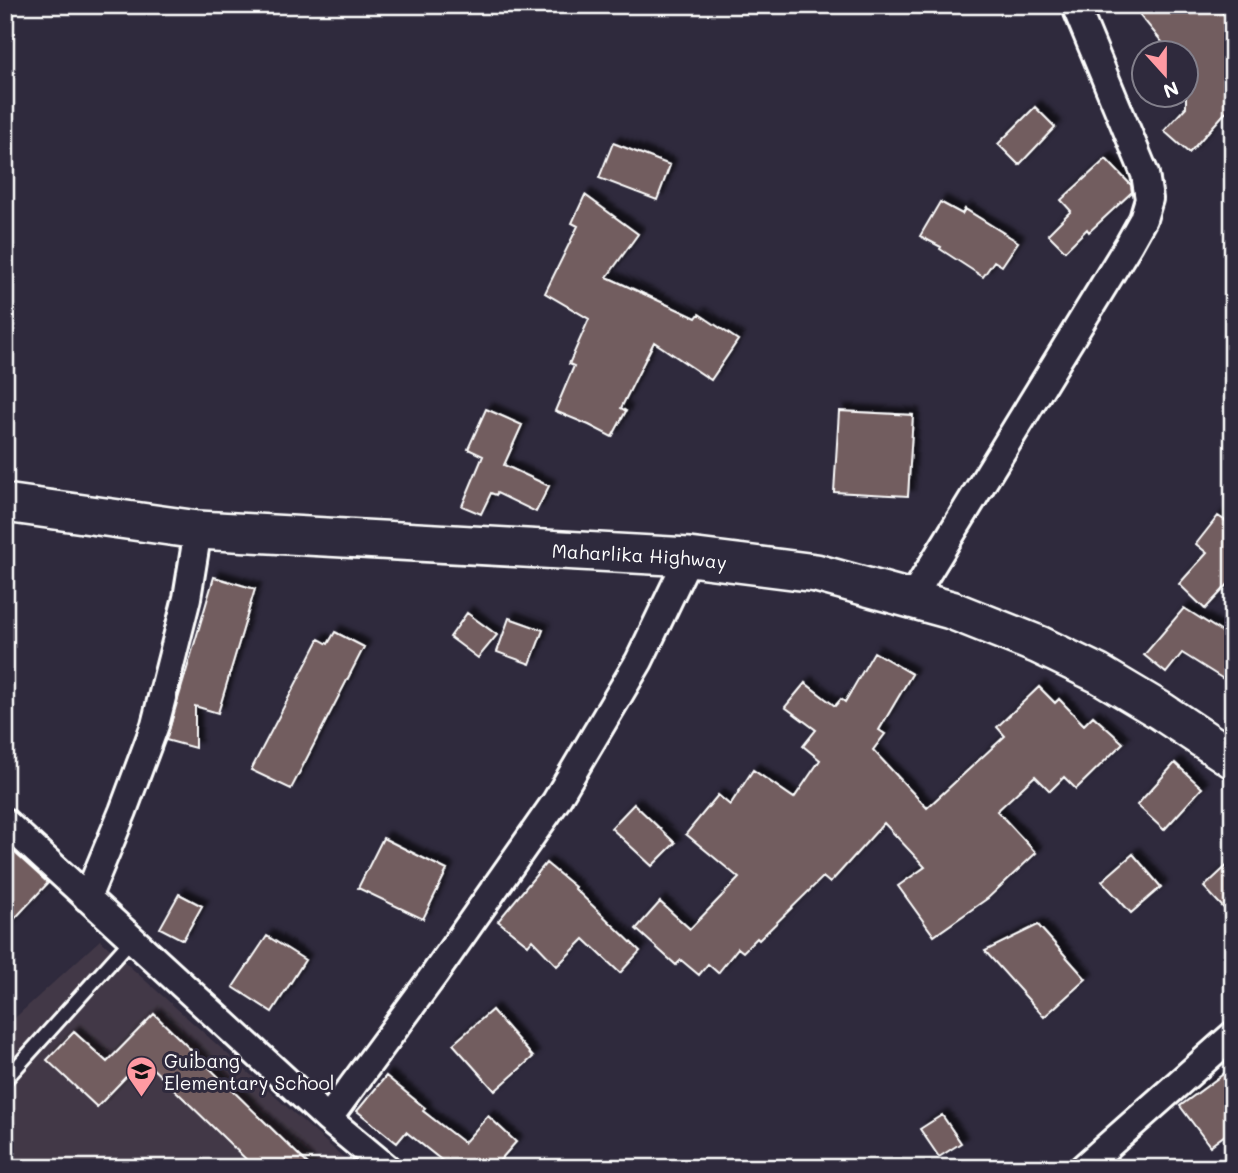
<svg xmlns="http://www.w3.org/2000/svg" width="1238" height="1173" viewBox="0 0 1238 1173" font-family="Mali,sans-serif">
  <style>
    .built { fill: #433947 }
    .building { fill: #725d5f; stroke: #fff; stroke-width: 2; filter: url(#shadow) }
    .lines { fill: none; stroke-linecap: round; stroke-linejoin: round }
    .service-casing { stroke: #fff; stroke-width: 18 }
    .minor-casing { stroke: #fff; stroke-width: 32 }
    .secondary-casing { stroke: #fff; stroke-width: 42 }
    .service { stroke: #2f2a3d; stroke-width: 12 }
    .minor { stroke: #2f2a3d; stroke-width: 26 }
    .secondary { stroke: #2f2a3d; stroke-width: 37 }
    .labels { text-anchor: middle; dominant-baseline: central; stroke-width: 6; stroke-linejoin: round; paint-order: stroke }
    .street-label { font-size: 19px; fill: #fff; stroke: #2f2a3d }
    .poi-label { font-size: 19px; fill: #fff; stroke: #2f2a3d; text-anchor: start }
  </style>
  <defs>
    <filter id="shadow"><feDropShadow dx="6" dy="-6" stdDeviation="2" flood-color="#0009"/></filter>
  </defs>
  <rect width="100%" height="100%" fill="#2f2a3d"/>
  <filter id="ink" filterUnits="userSpaceOnUse"><feTurbulence type="fractalNoise" baseFrequency=".0143" numOctaves="2"/><feDisplacementMap in="SourceGraphic" scale="14" xChannelSelector="R" yChannelSelector="G"/><feConvolveMatrix kernelMatrix="1 2 1 2 8 2 1 2 1" color-interpolation-filters="sRGB"/></filter>
  <g filter="url(#ink)">
    <!-- built -->
    <path class="built" d="M100 940 355 1168H5V1027Z"/>
    <!-- building -->
    <path class="building" d="M1152 5H1216L1233 25V104L1189 153 1164 131 1186 107V52H1170L1140 15Z
      M1035 107 1055 127 1019 165 998 144Z
      M613 143 670 165 657 200 599 178Z
      M1106 159 1131 185 1132 192 1089 232 1087 229 1065 251 1048 234 1071 211 1061 200Z
      M585 195 638 234 607 277 696 318 699 314 738 340 711 380 654 342 621 408 626 411 612 437 589 425 555 411 574 366 569 364 589 319 545 293 578 226 572 223Z
      M940 202 962 214 965 209 1018 242 1002 266 994 261 983 277 940 249 941 247 920 236Z
      M486 409 522 425 504 465 549 486 536 512 497 493 496 495 491 493 481 514 462 506 483 456 468 449Z
      M839 411 913 415 908 496 834 492Z
      M1218 516 1233 526V579L1205 609 1179 584 1207 553 1196 544Z
      M214 577 255 589 218 713 195 706V748L166 740Z
      M1184 608 1233 639V685L1182 653 1166 673 1144 655Z
      M467 613 497 635 478 658 450 637Z
      M509 618 543 630 530 664 497 652Z
      M335 632 364 647 291 789 251 770 319 639 328 644Z
      M874 652 912 674 879 730 885 734 873 750 927 808 1005 736 997 727 1039 687 1055 703 1059 699 1084 725 1093 716 1123 743 1076 789 1064 777 1050 791 1035 776 997 811 1036 853 988 898 934 936 898 886 925 867 884 823 830 883 823 877 759 940 757 938 743 952 738 948 718 973 708 964 699 975 681 960 676 965 636 929 660 902 690 929 739 878 686 834 718 795 730 805 753 770 794 798 820 760 803 746 816 730 785 707 805 683 835 706 841 699 845 702Z
      M1175 763 1202 788 1164 830 1137 805Z
      M634 804 675 843 652 866 611 828Z
      M383 838 447 870 423 919 358 888Z
      M5 844 48 883 5 929Z
      M1133 854 1161 887 1131 913 1102 881Z
      M1233 860V918L1204 887Z
      M546 863 575 887 574 888 640 951 620 973 584 939 557 966 532 940 528 945 498 921Z
      M179 894 202 906 183 940 160 928Z
      M1038 925 1086 979 1044 1017 985 951Z
      M267 936 305 960 272 1012 233 987Z
      M492 1010 533 1057 495 1091 453 1044Z
      M154 1014 312 1168H255L143 1059 97 1107 47 1060 74 1032 107 1062Z
      M1233 1067V1129L1210 1146 1180 1106Z
      M386 1076 425 1108 423 1111 464 1143 488 1116 516 1142 494 1167 495 1168H441L445 1163 406 1132 397 1143 357 1111Z
      M942 1115 961 1143 939 1157 920 1129Z"/>
    <g class="lines">
      <defs>
        <path id="service" d="M5 1080 132 939"/>
        <path id="minor" d="M912 598 1129 244 1143 219 1149 199 1145 174 1075 5
          M5 822 328 1119 387 1168
          M87 898 123 811 155 725 187 598 198 530
          M328 1119 434 975 556 801 639 661 689 557
          M1083 1168 1233 1035"/>
        <g id="secondary">
          <path id="s1" d="M5 503 198 530 689 557 816 573 951 610 1039 645 1099 674 1161 711 1233 759"/>
        </g>
      </defs>
      <!-- service casing -->
      <use href="#service" class="service-casing"/>
      <!-- minor casing -->
      <use href="#minor" class="minor-casing"/>
      <!-- secondary casing -->
      <use href="#secondary" class="secondary-casing"/>
      <!-- service -->
      <use href="#service" class="service"/>
      <!-- minor -->
      <use href="#minor" class="minor"/>
      <!-- secondary -->
      <use href="#secondary" class="secondary"/>
    </g>
  </g>
  <!-- icons -->
  <defs>
    <symbol id="school-pin" viewBox="-11 -11 22 30"><path d="M0 17L-7.5 6A9.5 9.5 0 1 1 7.5 6Z" fill="#ff9aa2" stroke="#2f2a3d"/><path d="M0-5L7-2L0 1L-7-2ZM-4 1L0 2.5L4 1V4Q0 6-4 4Z" fill="#111"/></symbol>
  </defs>
  <g fill-rule="evenodd">
    <use href="#school-pin" x="124" y="1054" width="35" height="47"/>
  </g>
  <g class="labels">
    <!-- street labels -->
    <g class="street-label">
      <text stroke="none"><textPath href="#s1" startOffset="637">Maharlika Highway</textPath></text>
    </g>
    <!-- poi labels -->
    <g class="poi-label">
      <text x="164" y="1060">Guibang<tspan x="164" dy="22">Elementary School</tspan></text>
    </g>
  </g>
  <!-- margin -->
  <rect width="1238" height="1173" fill="none" stroke="#2f2a3d" stroke-width="28"/>
  <rect x="14" y="14" width="1210" height="1145" fill="none" stroke="#fff" stroke-width="2.5" filter="url(#ink)"/>
  <!-- north arrow -->
  <g transform="translate(1165 74) rotate(159)"><circle r="33" fill="#2f2a3d" stroke="#827f8b" stroke-width="2"/>
  <path d="M0-5L12 26L0 18L-12 26Z" fill="#ff9aa2"/>
  <text y="-10" font-size="19" font-weight="bold" text-anchor="middle" fill="#ffffff">N</text>
  </g>
</svg>
